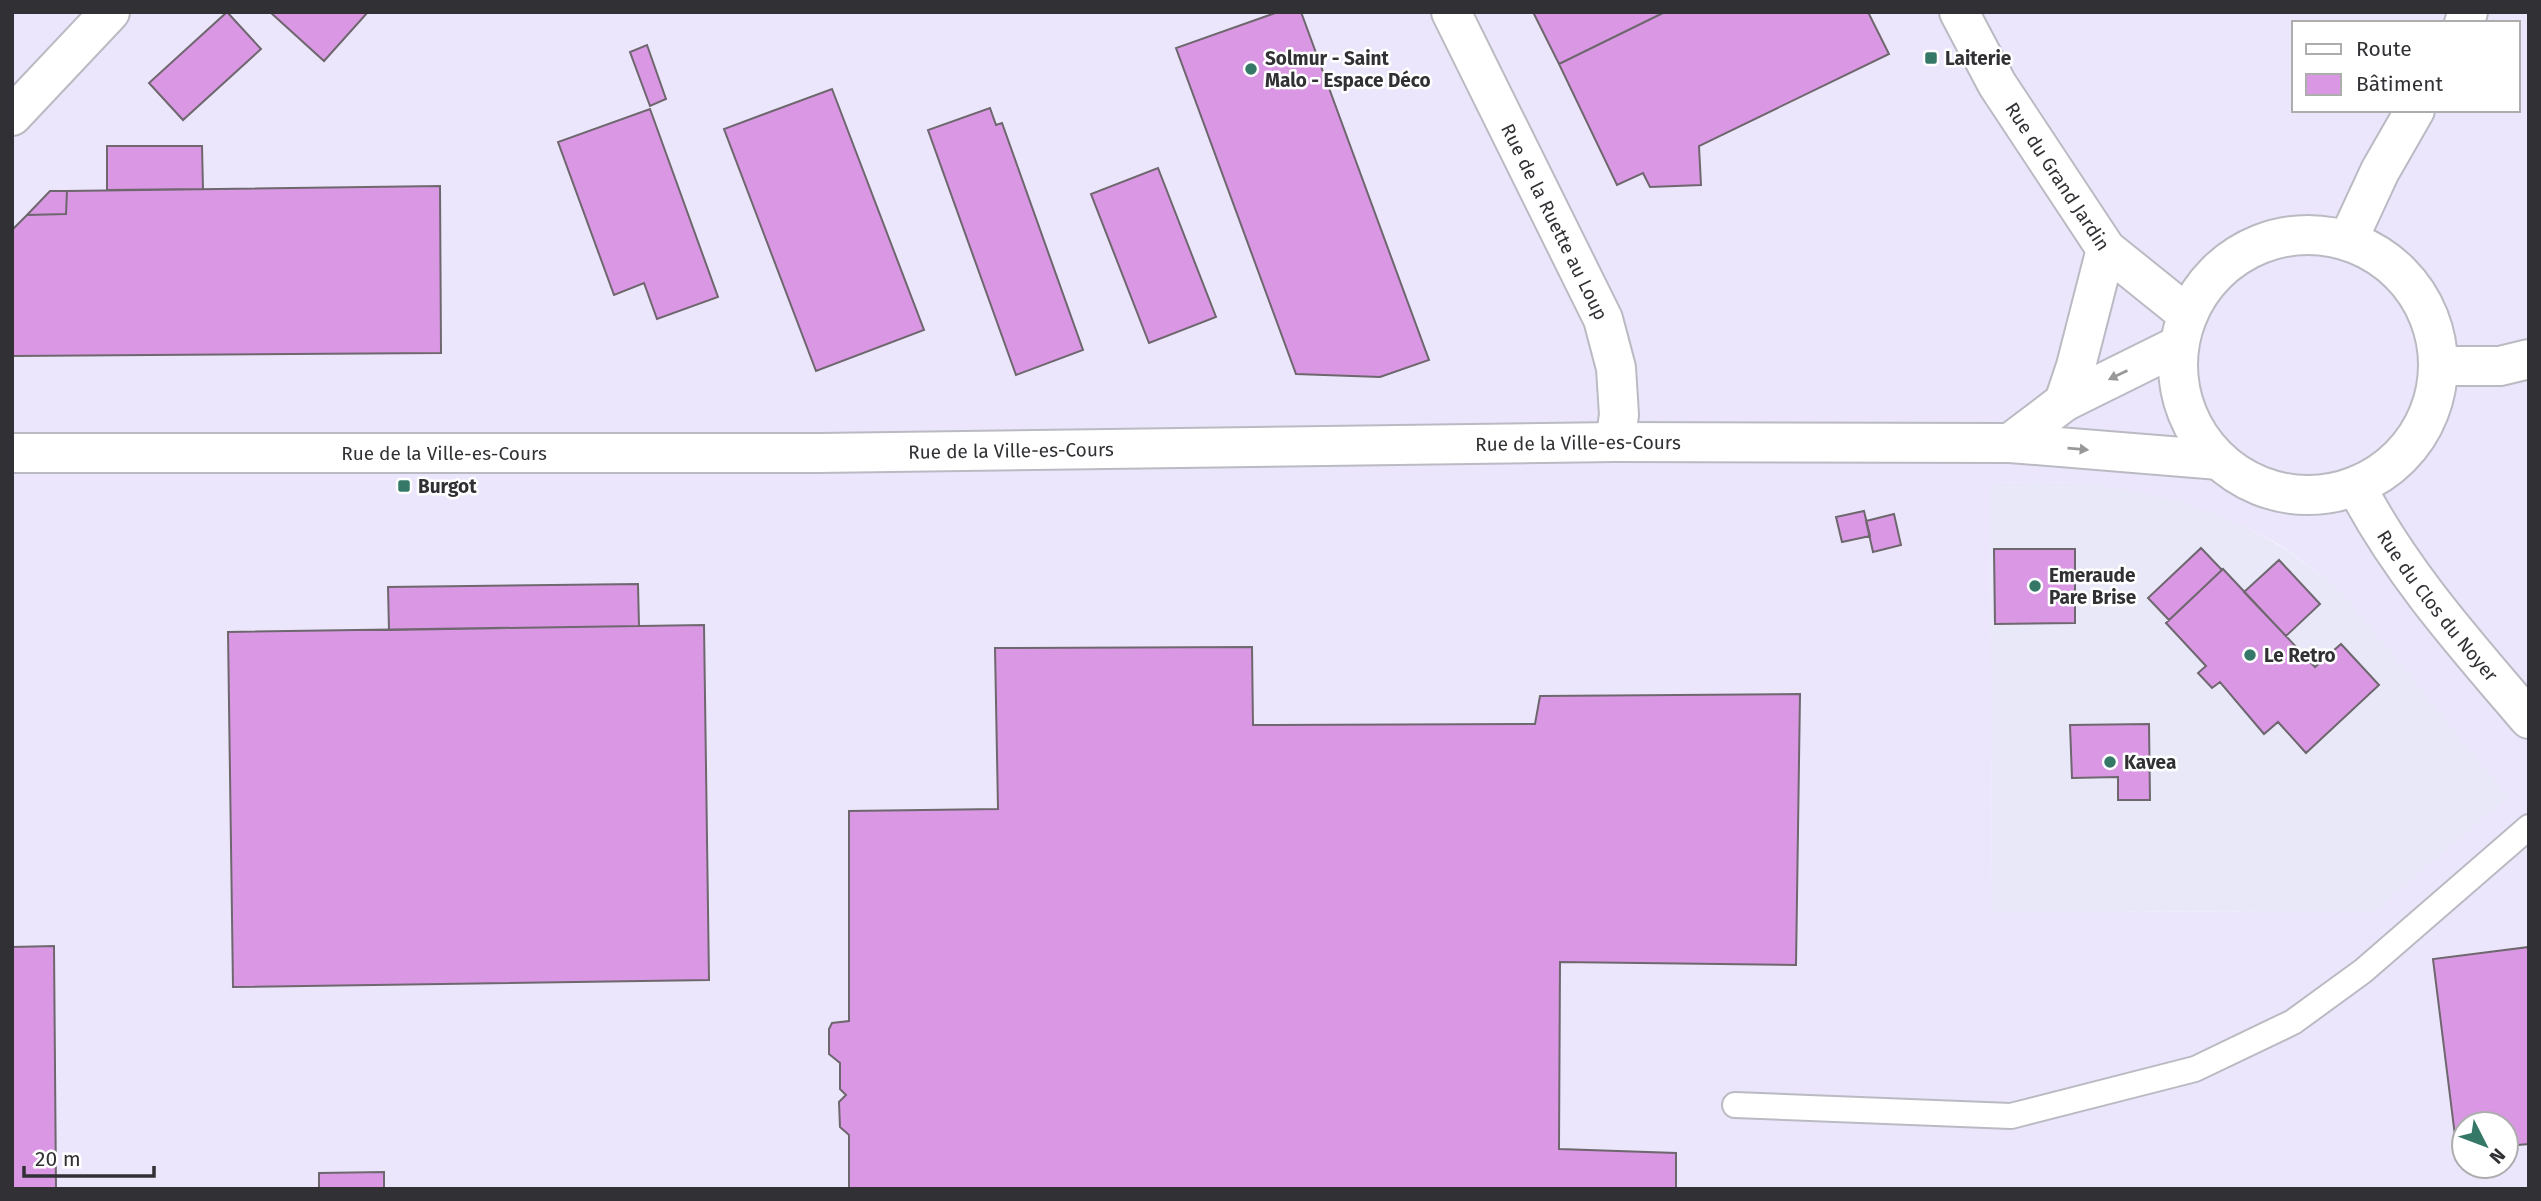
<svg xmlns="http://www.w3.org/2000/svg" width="2541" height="1201" viewBox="0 0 2541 1201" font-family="'Fira Sans',sans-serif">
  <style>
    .built { fill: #e8e8f9 }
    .industrial { fill: #ece6fc; fill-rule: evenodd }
    .building { fill: #da98e4; stroke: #6e676e; stroke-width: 2 }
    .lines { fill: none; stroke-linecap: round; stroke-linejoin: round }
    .service-casing { stroke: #babac3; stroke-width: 28 }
    .minor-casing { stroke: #babac3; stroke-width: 42 }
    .tertiary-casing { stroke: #babac3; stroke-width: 42 }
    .service { stroke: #fff; stroke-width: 24 }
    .minor { stroke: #fff; stroke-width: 38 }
    .tertiary { stroke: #fff; stroke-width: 38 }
    .oneway { fill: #98989a }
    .poi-dot { fill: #367868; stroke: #fff; stroke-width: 2.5 }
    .labels { text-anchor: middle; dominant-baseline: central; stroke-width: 5; stroke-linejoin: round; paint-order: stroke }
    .poi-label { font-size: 19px; font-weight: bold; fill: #313135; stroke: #fff; text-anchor: start }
    .street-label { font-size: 19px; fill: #313135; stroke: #fff }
  </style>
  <rect width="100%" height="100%" fill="#f3f3fd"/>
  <!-- built -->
  <path class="built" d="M2035 482 2082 483 2134 491 2182 502 2240 524 2282 547 2327 580 2350 602 2508 797 2375 911 1992 912 1990 483Z"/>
  <!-- industrial -->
  <path class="industrial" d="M12 12H2529V1189H12ZM2294 23H2518V110H2294ZM2035 482 2082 483 2134 491 2182 502 2240 524 2282 546 2327 580 2350 602 2508 797 2375 911 1992 912 1990 483ZM2464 1124H2506V1166H2464Z"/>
  <!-- building -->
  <path class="building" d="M227 12 261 49 183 120 149 83Z
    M270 12H368L324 61Z
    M1278 12H1301L1429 360 1380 377 1296 374 1176 48Z
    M1533 12H1665L1559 64Z
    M1665 12H1868L1889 54 1699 146 1701 185 1650 187 1643 173 1617 185 1559 64Z
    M647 45 666 99 650 106 630 52Z
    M832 89 924 330 816 371 724 129Z
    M990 108 996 125 1002 123 1083 350 1016 375 928 130Z
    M650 109 718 297 657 319 644 283 614 295 558 142Z
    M107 146H202L203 189 107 190Z
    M1158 168 1216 317 1149 343 1091 194Z
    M440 186 441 353 13 356V229L27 215 66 214 67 191Z
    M50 191H67L66 214 27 215Z
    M1864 511 1870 536 1842 542 1836 517Z
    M1894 514 1901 545 1873 552 1866 521Z
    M2201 548 2222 570 2169 620 2148 598Z
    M1994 549H2075V623L1995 624Z
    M2279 560 2320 604 2286 636 2244 592Z
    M2223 569 2315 667 2341 644 2379 685 2306 753 2278 722 2264 734 2220 682 2212 688 2198 673 2206 666 2166 623Z
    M638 584 639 626 389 630 388 587Z
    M704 625 709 980 233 987 228 632Z
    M1252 647 1253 725 1535 724 1540 696 1800 694 1796 965 1560 962 1559 1149 1676 1153V1189H849V1135L840 1127 839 1102 846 1095 840 1089V1063L829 1054V1029L832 1023 849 1021V811L998 809 995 648Z
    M2149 724 2150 800H2118V777L2072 778 2070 725Z
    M54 946 56 1189H12V947Z
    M2529 947V1144L2506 1146V1124H2464V1152H2457L2433 959Z
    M384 1172V1189H319V1173Z"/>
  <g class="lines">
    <defs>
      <path id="service" d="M1735 1105 2011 1116 2195 1069 2293 1022 2363 971 2529 827"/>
      <g id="minor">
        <path id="s1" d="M1451 12 1603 319 1616 368 1619 415 1615 442"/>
        <path d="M12 116 110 12"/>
        <path id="s2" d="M2356 486C2401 573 2466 645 2529 719"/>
      </g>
      <g id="tertiary">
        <path id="s3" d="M1959 12 1997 84 2106 249 2188 315"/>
        <path d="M2464 23 2468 12"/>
        <circle cx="2308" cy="365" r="130"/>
        <path d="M2348 240 2380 171 2415 110"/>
        <path d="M2440 366H2500L2529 359"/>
        <path d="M2064 402 2076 366 2106 249"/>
        <path d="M2010 443 2064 402 2179 345"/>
        <path id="s4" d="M12 453H819L1615 442 2010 443 2219 460"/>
      </g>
    </defs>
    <!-- service casing -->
    <use href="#service" class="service-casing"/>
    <!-- minor casing -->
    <use href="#minor" class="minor-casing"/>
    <!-- tertiary casing -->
    <use href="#tertiary" class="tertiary-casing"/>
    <!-- service -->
    <use href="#service" class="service"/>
    <!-- minor -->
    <use href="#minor" class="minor"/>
    <!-- tertiary -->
    <use href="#tertiary" class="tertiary"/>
  </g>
  <!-- one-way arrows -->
  <defs><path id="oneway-solid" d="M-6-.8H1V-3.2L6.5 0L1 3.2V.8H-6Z" transform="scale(1.75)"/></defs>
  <g class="oneway">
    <use href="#oneway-solid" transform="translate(2118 375) rotate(154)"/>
    <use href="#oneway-solid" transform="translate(2078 449) rotate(5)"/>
  </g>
  <!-- markers -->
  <g class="poi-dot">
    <rect x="1924" y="51" width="14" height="14" rx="3.5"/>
    <circle cx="1251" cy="69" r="7"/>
    <rect x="397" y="479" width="14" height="14" rx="3.5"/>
    <circle cx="2035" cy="586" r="7"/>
    <circle cx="2250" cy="655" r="7"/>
    <circle cx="2110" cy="762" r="7"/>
  </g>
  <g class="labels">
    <!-- poi labels -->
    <g class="poi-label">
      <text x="1265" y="58">Solmur - Saint<tspan x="1265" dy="22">Malo - Espace Déco</tspan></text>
      <text x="1945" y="58">Laiterie</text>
      <text x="418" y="486">Burgot</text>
      <text x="2049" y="575">Emeraude<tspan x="2049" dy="22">Pare Brise</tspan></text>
      <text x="2264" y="655">Le Retro</text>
      <text x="2124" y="762">Kavea</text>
    </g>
    <!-- street labels -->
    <g class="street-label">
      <text stroke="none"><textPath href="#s3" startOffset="192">Rue du Grand Jardin</textPath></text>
      <text stroke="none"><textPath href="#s1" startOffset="234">Rue de la Ruette au Loup</textPath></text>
      <text stroke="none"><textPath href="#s4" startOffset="1566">Rue de la Ville-es-Cours</textPath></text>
      <text stroke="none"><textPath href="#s4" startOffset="999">Rue de la Ville-es-Cours</textPath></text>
      <text stroke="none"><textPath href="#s4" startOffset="432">Rue de la Ville-es-Cours</textPath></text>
      <text stroke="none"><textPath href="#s2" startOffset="145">Rue du Clos du Noyer</textPath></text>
    </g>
  </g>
  <!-- border -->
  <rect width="2541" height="1201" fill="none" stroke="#313135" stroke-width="28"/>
  <!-- legend -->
  <rect x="2292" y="21" width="228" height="91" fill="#ffffff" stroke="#adadae" stroke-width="2"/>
  <rect x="2306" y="44" width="35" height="10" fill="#ffffff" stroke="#adadae" stroke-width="2"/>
  <text x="2356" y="56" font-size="21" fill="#313135">Route</text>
  <rect x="2306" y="74" width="35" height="21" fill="#da98e4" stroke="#adadae" stroke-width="2"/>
  <text x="2356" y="91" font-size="21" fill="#313135">Bâtiment</text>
  <!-- north arrow -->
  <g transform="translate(2485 1145) rotate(132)"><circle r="33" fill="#ffffff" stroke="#adadae" stroke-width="2"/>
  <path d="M0-5L12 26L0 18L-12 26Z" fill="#367868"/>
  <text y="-10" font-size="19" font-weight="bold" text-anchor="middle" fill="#313135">N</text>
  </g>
  <!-- scale -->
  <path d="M24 1166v10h130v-10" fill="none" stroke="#313135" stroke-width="3.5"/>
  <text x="35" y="1166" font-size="21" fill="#313135" stroke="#ffffff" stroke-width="5" paint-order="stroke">20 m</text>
</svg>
